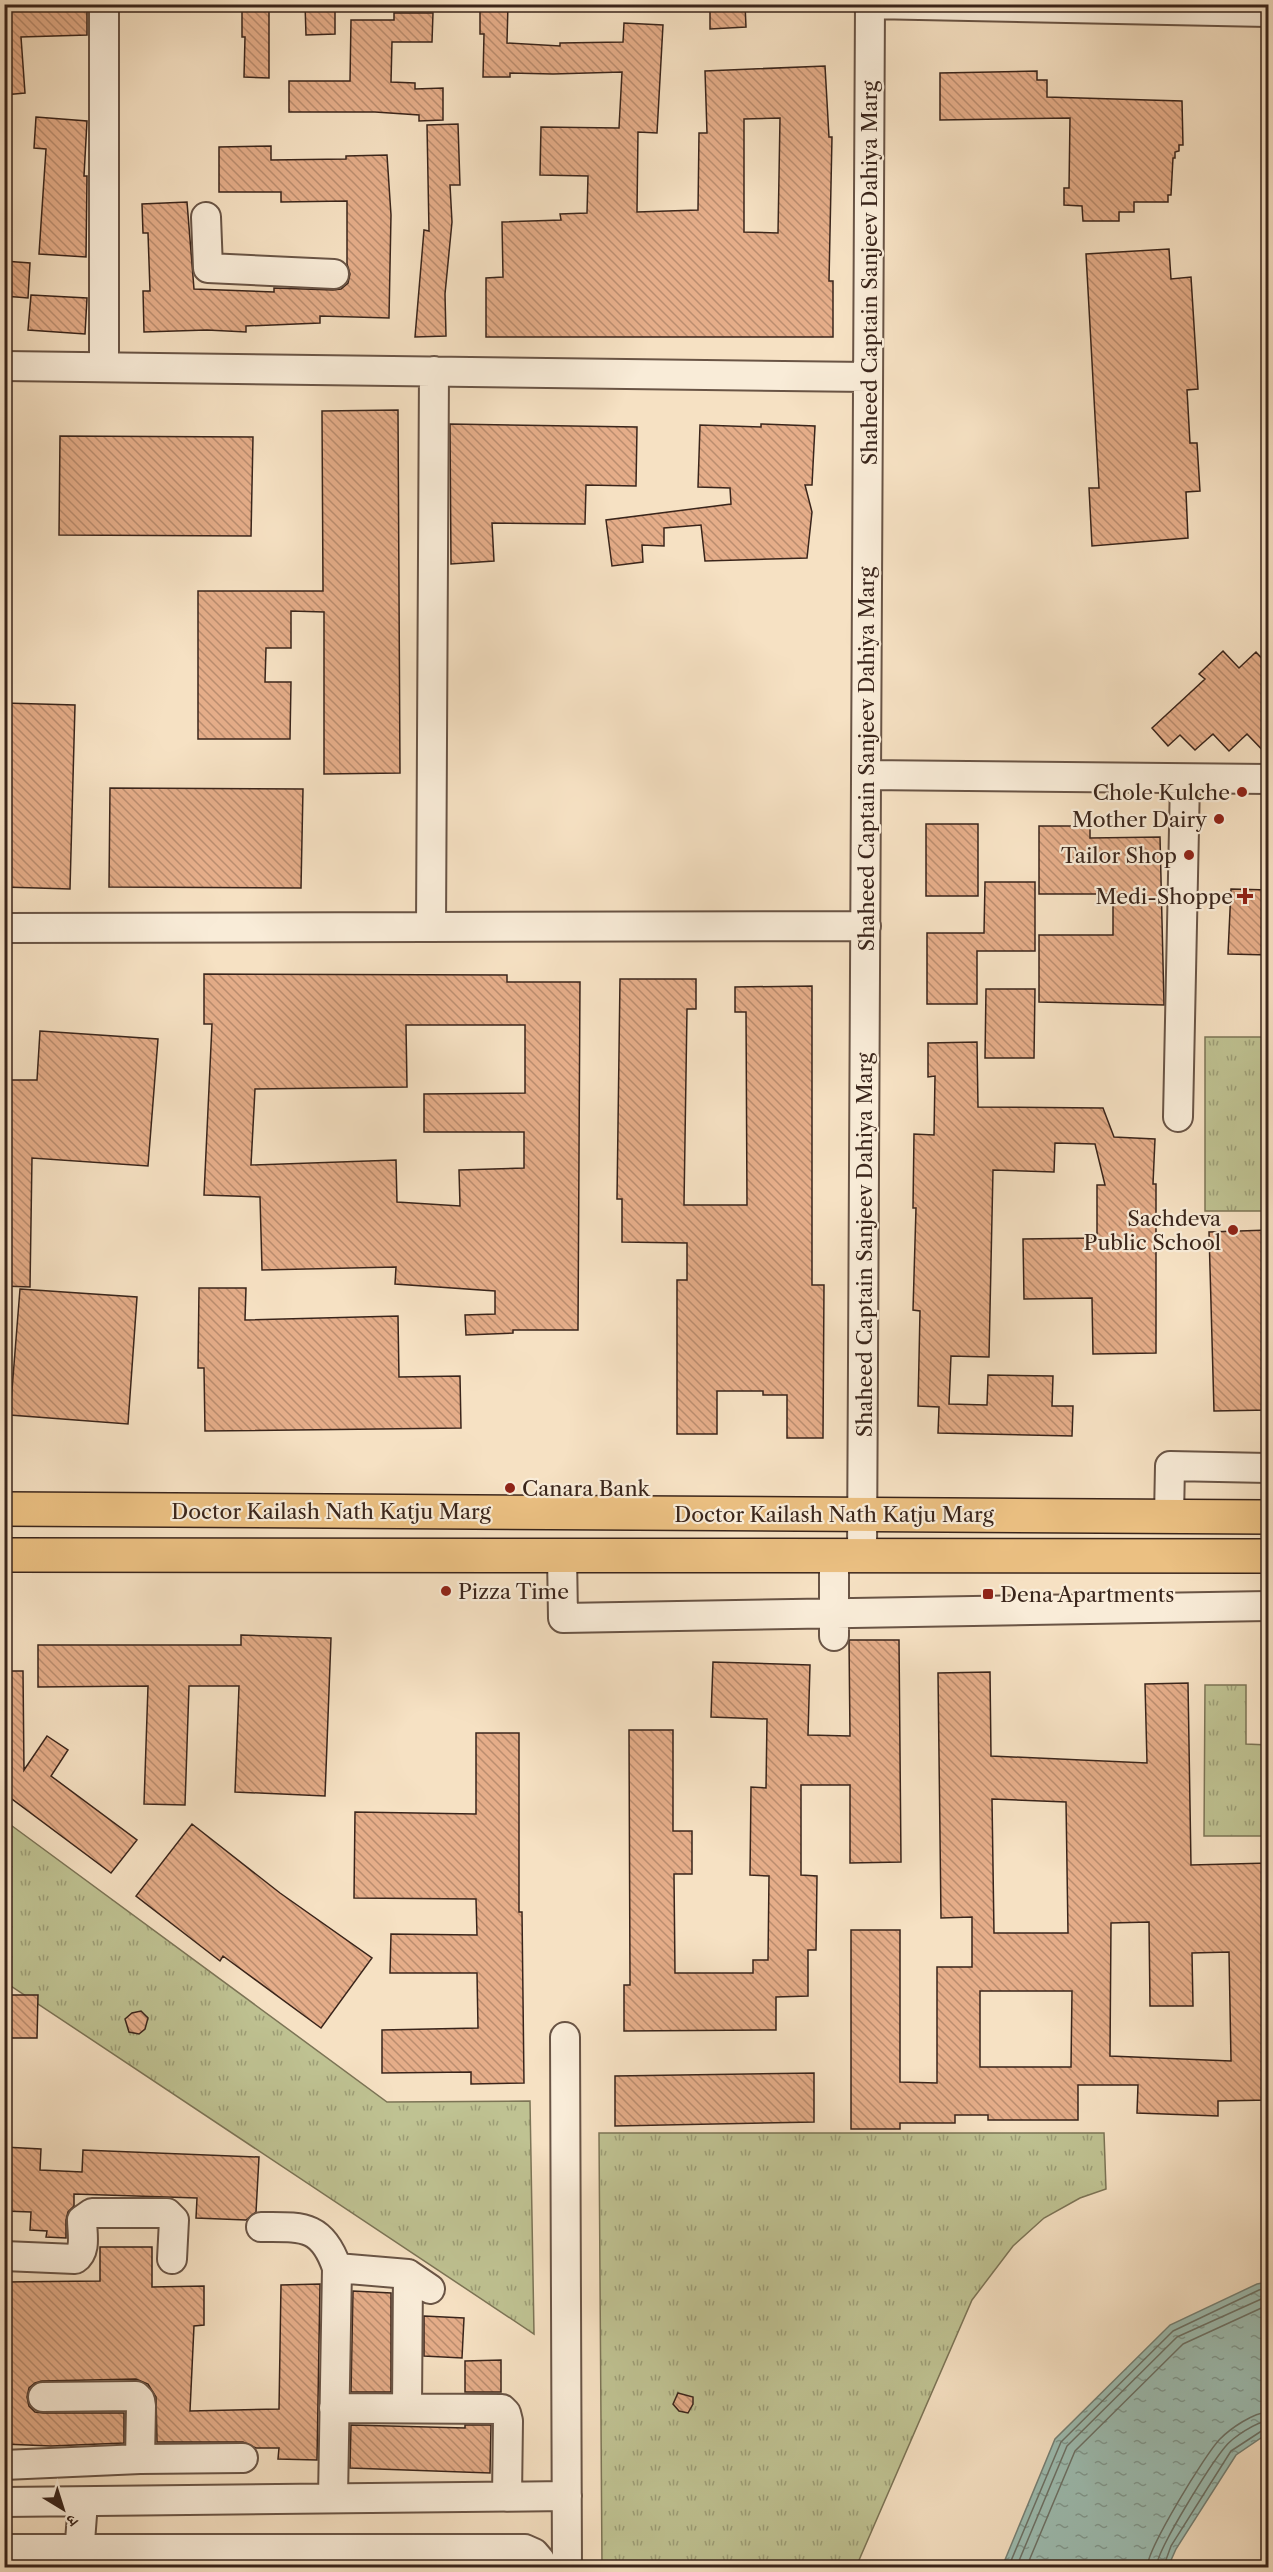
<svg xmlns="http://www.w3.org/2000/svg" width="1273" height="2572" viewBox="0 0 1273 2572" font-family="'Libre Caslon Text','Noto Serif Devanagari',serif">
  <style>
    .park { fill: url(#park-tufts); stroke: #7c7456; stroke-width: 1.5 }
    .water { fill: url(#water-ripples); stroke: #758176; stroke-width: 1.5 }
    .lines { fill: none; stroke-linecap: round; stroke-linejoin: round }
    .shore { stroke: #6c7267; stroke-width: 1.5 }
    .building { fill: url(#building-back-hatch); stroke: #3a251b; stroke-width: 1.5; fill-rule: evenodd }
    .minor-casing { stroke: #695445; stroke-width: 32 }
    .major-casing { stroke: #3a251b; stroke-width: 36 }
    .minor { stroke: #f9ecd8; stroke-width: 28 }
    .major { stroke: #ebc082; stroke-width: 33 }
    .poi-dot { fill: #8f2418; stroke: #f9ecd8; stroke-width: 2 }
    .labels { text-anchor: middle; dominant-baseline: central; stroke-width: 4.5; stroke-linejoin: round; paint-order: stroke }
    .street-label { font-size: 21px; fill: #3a251b; stroke: #f9ecd8 }
    .poi-label { font-size: 21px; fill: #3a251b; stroke: #f9ecd8; text-anchor: end }
  </style>
  <defs>
    <pattern id="park-tufts" width="24" height="20" patternUnits="userSpaceOnUse" patternTransform="scale(1.5)"><rect width="24" height="20" fill="#bfc292"/><path d="M3 7l-1-3M5 7V3M7 7l1-3M15 17l-1-3M17 17v-4M19 17l1-3" fill="none" stroke="#9c9d76"/></pattern>
    <pattern id="water-ripples" width="26" height="14" patternUnits="userSpaceOnUse" patternTransform="scale(1.5)"><rect width="26" height="14" fill="#9dbeb3"/><path d="M2 4q2-2 4 0t4 0M15 11q2-2 4 0t4 0" fill="none" stroke="#819a91"/></pattern>
    <pattern id="building-back-hatch" width="6" height="6" patternUnits="userSpaceOnUse" patternTransform="scale(1.5)"><rect width="6" height="6" fill="#e5ad89"/><path d="M-1 5l2 2M0 0l6 6M5-1l2 2" fill="none" stroke="#bb8d6f"/></pattern>
  </defs>
  <rect width="100%" height="100%" fill="#f6e1c3"/>
  <filter id="stains"><feTurbulence type="fractalNoise" baseFrequency=".00333" numOctaves="4"/><feColorMatrix values="0 0 0 0 .2 0 0 0 0 .09 0 0 0 0 .02 0 0 0 .5 -.17"/></filter>
  <radialGradient id="worn" r=".72"><stop offset=".6" stop-color="#630" stop-opacity="0"/><stop offset="1" stop-color="#630" stop-opacity=".3"/></radialGradient>
  <!-- park -->
  <path class="park" d="M1205 1037H1268V1211H1205Z
    M1205 1685H1246V1744L1268 1745V1836H1204Z
    M4 1820 387 2102 530 2101 534 2334 5 1982Z
    M599 2133H1104L1106 2189 1080 2198 1044 2218 1013 2246 972 2300 856 2567H602Z"/>
  <!-- water -->
  <path class="water" d="M1268 2282V2433L1236 2455 1176 2549 1168 2567H1002L1055 2439 1170 2325 1257 2284Z"/>
  <g class="lines">
    <!-- shore -->
    <path class="shore" d="M1008 2568 1061 2442 1173 2331 1259 2290 1268 2288
      M1016 2568 1067 2446 1177 2337 1268 2296
      M1026 2568 1075 2451 1183 2344 1268 2305
      M1147 2568C1147 2549 1206 2453 1220 2439 1231 2428 1253 2413 1268 2412
      M1156 2568C1157 2549 1211 2464 1225 2447 1233 2437 1256 2422 1268 2421
      M1163 2568 1171 2546 1231 2451 1263 2430 1268 2429"/>
  </g>
  <!-- building -->
  <path class="building" d="M4 4H87V35L21 37 25 93 4 95Z
    M242 4H269V78L244 77 245 37H242Z
    M305 4H335V34L306 35Z
    M480 4H508L507 43 560 46V43L623 42 624 23 663 25 657 133 638 132 637 212 698 210 699 133H707L705 71 825 66 829 137H832L829 281H833V337H486V278L503 277 502 222 561 220 560 214 587 213 588 176 540 175 541 127 619 128 622 72 553 74 510 73V77H483L484 34H480ZM780 118 778 233 744 232V119Z
    M710 4H745L746 27 710 29Z
    M394 13H433L432 42H392L391 82 415 83V89L443 88V120L419 121V115L375 112H289V81H350L351 20H394Z
    M1037 71V80H1047V97L1182 101 1183 145H1179V151L1175 152V158H1173L1171 195H1168V202H1134V212H1119V221H1083L1082 206 1064 205V188H1069L1070 118 940 120V73Z
    M36 117 87 121 84 176H87L86 257 39 254 46 149 34 148Z
    M458 124 460 185H450L452 222 445 294 446 336 415 337 424 230 429 231 427 125Z
    M271 146V160L346 159V156L387 155 391 215 389 318 320 316V323L246 326V332L207 330 144 332 143 291H150L148 233H143L142 204 187 202 194 289 274 292V288L333 290 341 289 348 283 350 274 347 264V201L281 202V192H219V147Z
    M1169 249 1171 279 1191 277 1198 389 1187 390 1190 443H1197L1200 491 1186 492 1188 538 1092 546 1089 488H1099L1086 254Z
    M4 261 30 263 28 298 4 296Z
    M31 295 87 298 85 334 28 330Z
    M398 410 400 773 324 774V612L291 611V648H266L265 682H291L290 739H198V591H323L322 411Z
    M450 424 637 427 636 486 586 485 585 524 492 523 494 561 451 564Z
    M761 424 815 426 812 485H805L812 512 807 558 705 561 701 525 664 528V546L642 545 643 562 612 566 606 520 731 504 730 488 698 487 700 425 761 427Z
    M60 436 253 437 251 536 59 535Z
    M1223 651 1239 668 1256 652 1269 666V757L1247 734 1229 751 1213 734 1195 750 1180 735 1168 746 1152 728 1205 679 1199 674Z
    M4 703 75 705 70 889 4 887Z
    M110 788 303 789 301 888 109 887Z
    M926 824H978V896H926Z
    M1039 826H1090V838L1160 837 1164 1005 1039 1002V935H1113V894H1039Z
    M985 882H1035V951H977V1004H927V933H984Z
    M1231 889 1269 890V955L1228 954Z
    M204 974 507 975V982H580L578 1330H513V1333L466 1335 465 1315 495 1314V1291L395 1284 396 1267 262 1270 260 1197 204 1195 212 1024H204ZM406 1025H525V1093L424 1094V1132H524V1168L459 1170 460 1206 397 1202 396 1160 251 1165 255 1089 407 1087Z
    M620 979H696V1009H687L684 1205H747L746 1012H735V987L812 986V1285H824L823 1438H787V1395H763V1391H717V1434H677V1280H687V1243L622 1242V1199H617Z
    M986 989H1035L1034 1058H985Z
    M40 1031 158 1039 148 1166 32 1158 30 1287 4 1286V1080H37Z
    M977 1042 978 1107 1103 1108 1114 1137 1155 1139 1153 1184H1156V1353L1093 1354 1092 1298 1024 1299 1023 1239 1097 1238V1185H1105L1095 1144 1055 1143 1054 1172 993 1170 989 1357 951 1356 949 1404 987 1405 988 1375 1053 1376 1052 1406H1073L1072 1436 938 1433 939 1407 918 1406 920 1311 913 1310 916 1208H913L914 1134 934 1135 935 1076 928 1077V1043Z
    M1269 1230V1410L1214 1411 1209 1232Z
    M199 1288H246L245 1320 398 1316 399 1377 460 1376 461 1428 205 1431 204 1368H198Z
    M20 1289 137 1297 128 1424 10 1415Z
    M241 1635 331 1638 325 1796 235 1792 239 1686H189L185 1805 144 1804 148 1686 38 1687V1645H241Z
    M849 1640H899L901 1862 850 1863V1785H801V1875L817 1876 816 1950H808V1996L776 1997V2030L624 2031V1985H630L629 1730H673V1831H692V1874H674L675 1973H753V1960H768L769 1876 750 1875 751 1787 766 1788 767 1719 711 1717 713 1662 810 1665 808 1735 850 1736Z
    M4 1671H23L24 1770 47 1736 68 1750 51 1776 137 1840 111 1873 4 1793Z
    M990 1672 991 1756 1147 1763 1145 1684 1188 1683 1191 1865 1269 1863V1901H1264L1265 1951H1263L1266 2045H1269V2100L1218 2101V2116L1137 2113 1138 2085H1078V2120H988V2115H955V2123H900V2129H851V1930H900V2082L937 2083V1967H972V1917L941 1918 938 1673ZM992 1799 1066 1802 1068 1933H994ZM1149 1922 1150 2006H1193L1192 1953 1229 1952 1231 2061 1110 2056 1111 1923ZM980 1991H1072L1071 2067H980Z
    M476 1733H519V1912H522L524 2083 471 2084V2072L382 2073V2030L478 2028 477 1973H390L391 1934 477 1935 476 1899 354 1898 355 1812 476 1814Z
    M192 1824 280 1893 372 1958 321 2028 223 1956 220 1961 136 1896Z
    M4 1995H38L37 2038H4Z
    M141 2011 148 2018 145 2029 139 2034 129 2032 125 2019 132 2013Z
    M814 2073V2122L615 2126V2076Z
    M4 2147 41 2149 40 2170 82 2172 83 2150 259 2157 256 2212 246 2220 196 2218 197 2198 74 2194V2206L68 2212 66 2220V2238L46 2237 47 2231 30 2230 31 2212 4 2211Z
    M100 2247H152V2287L204 2286V2325L194 2326 190 2411 279 2409 281 2285 320 2284 317 2460 278 2459 279 2448H256L243 2442H157L156 2397 148 2384 136 2379 42 2381 35 2383 29 2388 27 2397 29 2406 35 2412 43 2413H124V2443L51 2446 4 2444V2282L100 2281Z
    M353 2291 391 2293V2392H351Z
    M424 2316 464 2318 462 2358 424 2356Z
    M501 2360V2392H465V2361Z
    M678 2393 693 2397V2404L688 2413 679 2411 673 2404Z
    M351 2425 465 2428V2425H491L490 2473 350 2468Z"/>
  <g class="lines">
    <defs>
      <path id="minor" d="M104 4V367
        M870 4 1268 12
        M206 217 208 268 334 274
        M4 366 868 377
        M866 775 1268 779
        M431 927 434 371
        M4 928 866 926
        M1178 1117 1185 780
        M1169 1516 1170 1466 1268 1468
        M562 1555 563 1618 1268 1606
        M862 1556 870 4
        M834 1636V1556
        M565 2037 567 2568
        M261 2227C302 2227 322 2224 337 2268L333 2498
        M4 2256 75 2259C87 2251 82 2233 82 2220L92 2213H167L174 2220 172 2259
        M337 2268 408 2274 430 2289
        M43 2397 136 2396 140 2400 141 2406 140 2459
        M407 2407 408 2274
        M334 2408 502 2409 506 2413 508 2421 507 2497
        M4 2465 140 2459 243 2458
        M4 2502 567 2496
        M4 2549H525L534 2553 540 2560V2568
        M78 2568 83 2502"/>
      <path id="major" d="M4 1509 1268 1517
        M4 1555 1268 1556"/>
    </defs>
    <!-- minor casing -->
    <use href="#minor" class="minor-casing"/>
    <!-- major casing -->
    <use href="#major" class="major-casing"/>
    <!-- minor -->
    <use href="#minor" class="minor"/>
    <!-- major -->
    <use href="#major" class="major"/>
  </g>
  <!-- markers -->
  <g class="poi-dot">
    <circle cx="1242" cy="792" r="6"/>
    <circle cx="1219" cy="819" r="6"/>
    <circle cx="1189" cy="855" r="6"/>
    <path d="M1242 887h6v6h6v6h-6v6h-6v-6h-6v-6h6z"/>
    <circle cx="1233" cy="1230" r="6"/>
    <circle cx="510" cy="1488" r="6"/>
    <circle cx="446" cy="1591" r="6"/>
    <rect x="982" y="1588" width="12" height="12" rx="3"/>
  </g>
  <g class="labels">
    <!-- street labels -->
    <g class="street-label">
      <text transform="translate(869 273) rotate(-90)">Shaheed Captain Sanjeev Dahiya Marg</text>
      <text transform="translate(866 759) rotate(-90)">Shaheed Captain Sanjeev Dahiya Marg</text>
      <text transform="translate(864 1245) rotate(-90)">Shaheed Captain Sanjeev Dahiya Marg</text>
      <text x="331" y="1511">Doctor Kailash Nath Katju Marg</text>
      <text x="834" y="1514">Doctor Kailash Nath Katju Marg</text>
    </g>
    <!-- poi labels -->
    <g class="poi-label">
      <text x="1230" y="792">Chole Kulche</text>
      <text x="1207" y="819">Mother Dairy</text>
      <text x="1177" y="855">Tailor Shop</text>
      <text x="1233" y="896">Medi-Shoppe</text>
      <text x="1221" y="1218">Sachdeva<tspan x="1221" dy="24">Public School</tspan></text>
      <text x="522" y="1488" text-anchor="start">Canara Bank</text>
      <text x="458" y="1591" text-anchor="start">Pizza Time</text>
      <text x="1000" y="1594" text-anchor="start">Dena Apartments</text>
    </g>
  </g>
  <!-- margin -->
  <rect width="1273" height="2572" fill="none" stroke="#f6e1c3" stroke-width="24"/>
  <rect x="6" y="6" width="1261" height="2560" fill="none" stroke="#3a251b" stroke-width="3"/>
  <rect x="12" y="12" width="1249" height="2548" fill="none" stroke="#3a251b" stroke-width="1.5"/>
  <!-- north arrow -->
  <g transform="translate(63 2509) rotate(142)" stroke="#f9ecd8" stroke-width="4.5" paint-order="stroke">
  <path d="M0-4.5L10 22L0 15L-10 22Z" fill="#3a251b"/>
  <text y="-9" font-size="16" font-weight="bold" text-anchor="middle" fill="#3a251b">उ</text>
  </g>
  <rect width="100%" height="100%" filter="url(#stains)"/>
  <rect width="100%" height="100%" fill="url(#worn)"/>
</svg>
